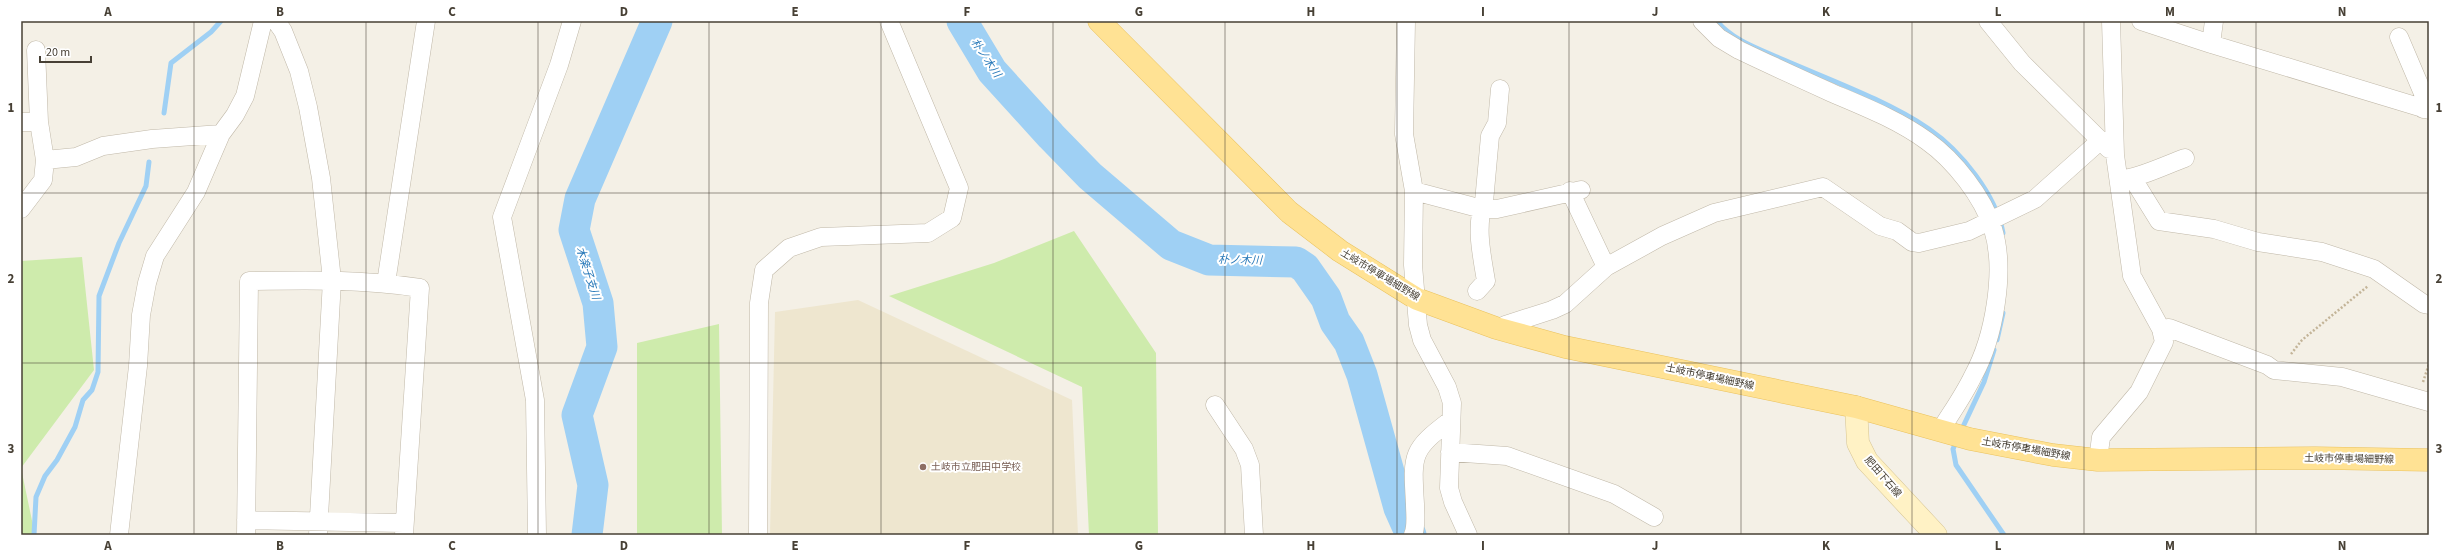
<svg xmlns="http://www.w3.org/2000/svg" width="2450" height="556" viewBox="0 0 2450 556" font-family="'Source Sans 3','Noto Sans JP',sans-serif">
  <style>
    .education { fill: #eee6cf }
    .green { fill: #ceebac }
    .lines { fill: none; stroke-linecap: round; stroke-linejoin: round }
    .stream { stroke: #9fd0f4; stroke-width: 5 }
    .river { stroke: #9fd0f4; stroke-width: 31 }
    .minor-casing { stroke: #c0b8a8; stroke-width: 19 }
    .secondary-casing { stroke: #d7c593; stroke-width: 23 }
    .primary-casing { stroke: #eac25e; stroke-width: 23 }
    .path { stroke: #c3b498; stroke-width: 2.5; stroke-dasharray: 2 2; stroke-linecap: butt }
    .minor { stroke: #fff; stroke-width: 18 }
    .secondary { stroke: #fff2c5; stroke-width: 22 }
    .primary { stroke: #ffe294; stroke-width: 22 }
    .grid { fill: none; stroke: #474035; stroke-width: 1; stroke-opacity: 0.55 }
    .education-dot { fill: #8d6e63; stroke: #fff; stroke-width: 1.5 }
    .labels { text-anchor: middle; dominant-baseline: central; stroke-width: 4; stroke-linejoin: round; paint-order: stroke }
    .street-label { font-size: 10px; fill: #474035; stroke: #fff }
    .education-label { font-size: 10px; fill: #785e54; stroke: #fff; text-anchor: start }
    .water-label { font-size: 11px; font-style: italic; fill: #2879b9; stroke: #fff }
    .neatline { fill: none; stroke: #474035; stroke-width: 1.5 }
    .grid-label { font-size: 13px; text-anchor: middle; font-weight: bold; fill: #474035 }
  </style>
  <rect width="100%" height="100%" fill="#f4f0e6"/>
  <!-- education -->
  <path class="education" d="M858 300 1072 400 1078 535H770L775 312Z"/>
  <!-- green -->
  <path class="green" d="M1074 231 1156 353 1158 535H1089L1082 387 889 296 994 263Z
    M82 257 94 370 21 468 35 535H21V261Z
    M719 324 722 535H637V343Z"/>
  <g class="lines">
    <!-- stream -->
    <path class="stream" d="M1717 21C1733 41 1762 50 1784 60 1830 80 1888 101 1929 129 1961 151 1996 195 2003 233
      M164 113 171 63 211 32 221 21
      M1997 340 2003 313
      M1961 431 1984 382 1994 350
      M1957 440 1953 449 1956 465 2004 535
      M34 535 36 497 45 476 57 460 75 427 83 400 92 390 98 372 99 296 119 243 146 186 149 162"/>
    <!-- river -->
    <path class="river" d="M962 21 992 71 1051 136 1090 176 1171 245 1209 260 1296 262 1305 268 1326 298 1335 322 1349 342 1362 375 1399 508 1411 535
      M587 535 593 485 577 415 602 347 598 303 574 230 580 199 657 21"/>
    <defs>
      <path id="minor" d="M276 21 283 31 299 71 308 107 321 178 332 280 318 535
        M1406 21 1404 134 1414 191 1413 265 1418 325 1422 340 1447 387 1452 403 1449 488 1453 502 1468 535
        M1702 21 1719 38 1739 50C1770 65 1801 79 1832 93 1865 107 1898 120 1927 141 1954 160 1983 197 1993 229 2006 271 1994 338 1973 376 1964 395 1951 413 1940 431
        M1988 21 2022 63 2109 149
        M2141 21 2211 44 2429 110
        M2399 37 2425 98 2423 109
        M2211 44 2214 21
        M36 50 39 122 45 160 76 157 103 146 152 139 221 134
        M21 122H39
        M2122 179C2137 179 2168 164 2185 158
        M2133 179 2159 221 2214 229 2258 242 2322 252 2374 269 2424 304 2429 305
        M1414 191 1482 209H1497L1581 190
        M1570 191 1606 267
        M21 209 43 180 45 160
        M386 283 426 21
        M1477 291 1486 281C1482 256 1475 227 1484 202L1490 136 1497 123 1500 89
        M2161 329 2169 328 2267 365 2274 370 2342 377 2429 402
        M1500 330 1505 325 1552 310 1565 304 1606 267 1662 236 1714 213 1823 187 1880 226 1897 231 1912 242 1919 243 1969 231 2035 199 2101 140
        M1215 405 1244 449 1250 465 1254 535
        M1450 452 1507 456 1614 494 1654 517
        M2098 460 2101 437 2139 392 2164 342 2161 329 2132 276 2115 155 2111 21
        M246 520 404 523
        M119 535 138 366 141 315 147 283 155 256 196 192 221 134 235 115 245 96 263 21
        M246 535 249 281C307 280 363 279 420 288L404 535
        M537 535 535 400 502 217 559 65 572 21
        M758 535 759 303 764 270 789 248 821 237 928 233 952 218 959 188 889 21
        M1413 535C1417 526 1415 514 1415 504 1412 454 1411 450 1451 420"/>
      <path id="secondary" d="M1856 407 1858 443 1867 461 1936 535"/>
      <path id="primary" d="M1099 21 1289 212 1340 251 1417 299 1496 328 1565 347 1856 407 1970 439 2053 455 2098 460 2315 458 2429 460"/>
    </defs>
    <!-- minor casing -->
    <use href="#minor" class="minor-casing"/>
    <!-- secondary casing -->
    <use href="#secondary" class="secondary-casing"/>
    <!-- primary casing -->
    <use href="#primary" class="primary-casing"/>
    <!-- path -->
    <path class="path" d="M2291 354 2302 340 2368 286
      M2423 382 2429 364"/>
    <!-- minor -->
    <use href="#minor" class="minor"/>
    <!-- secondary -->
    <use href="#secondary" class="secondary"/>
    <!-- primary -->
    <use href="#primary" class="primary"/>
  </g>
  <!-- grid -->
  <path class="grid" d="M194 21V535M366 21V535M538 21V535M709 21V535M881 21V535M1053 21V535M1225 21V535M1397 21V535M1569 21V535M1741 21V535M1912 21V535M2084 21V535M2256 21V535M21 193H2429M21 363H2429"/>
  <!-- markers -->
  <circle class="education-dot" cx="923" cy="467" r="4"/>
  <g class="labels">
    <!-- street labels -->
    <g class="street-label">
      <text transform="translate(1380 275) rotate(31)">土岐市停車場細野線</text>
      <text transform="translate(1710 377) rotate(12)">土岐市停車場細野線</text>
      <text transform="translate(2026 449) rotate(10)">土岐市停車場細野線</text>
      <text transform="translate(2349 459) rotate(1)">土岐市停車場細野線</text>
      <text transform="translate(1883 477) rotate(49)">肥田下石線</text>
    </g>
    <!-- education labels -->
    <g class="education-label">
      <text x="931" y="467">土岐市立肥田中学校</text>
    </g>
    <!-- water labels -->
    <g class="water-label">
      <text transform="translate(986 58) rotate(56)">朴ノ木川</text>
      <text transform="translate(1240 260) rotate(1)">朴ノ木川</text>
      <text transform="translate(588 273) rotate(72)">木楽子支川</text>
    </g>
  </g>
  <!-- border -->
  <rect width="2450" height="556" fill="none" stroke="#ffffff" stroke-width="44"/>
  <!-- scale -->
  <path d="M40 56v6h51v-6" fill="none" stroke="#474035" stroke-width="2"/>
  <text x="46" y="56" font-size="12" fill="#474035" stroke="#ffffff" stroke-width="3" paint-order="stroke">20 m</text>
  <rect x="22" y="22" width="2406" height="512" class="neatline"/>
  <g class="grid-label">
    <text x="108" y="16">A</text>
    <text x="280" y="16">B</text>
    <text x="452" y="16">C</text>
    <text x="624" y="16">D</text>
    <text x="795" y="16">E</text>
    <text x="967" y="16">F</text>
    <text x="1139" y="16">G</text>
    <text x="1311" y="16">H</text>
    <text x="1483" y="16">I</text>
    <text x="1655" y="16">J</text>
    <text x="1826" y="16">K</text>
    <text x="1998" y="16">L</text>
    <text x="2170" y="16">M</text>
    <text x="2342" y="16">N</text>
    <text x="11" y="112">1</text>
    <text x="2439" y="112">1</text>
    <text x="11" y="283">2</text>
    <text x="2439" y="283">2</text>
    <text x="11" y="453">3</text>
    <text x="2439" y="453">3</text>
    <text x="108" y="550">A</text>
    <text x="280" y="550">B</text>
    <text x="452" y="550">C</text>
    <text x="624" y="550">D</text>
    <text x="795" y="550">E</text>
    <text x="967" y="550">F</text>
    <text x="1139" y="550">G</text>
    <text x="1311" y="550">H</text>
    <text x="1483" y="550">I</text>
    <text x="1655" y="550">J</text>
    <text x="1826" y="550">K</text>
    <text x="1998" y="550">L</text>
    <text x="2170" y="550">M</text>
    <text x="2342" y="550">N</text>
  </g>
</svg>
